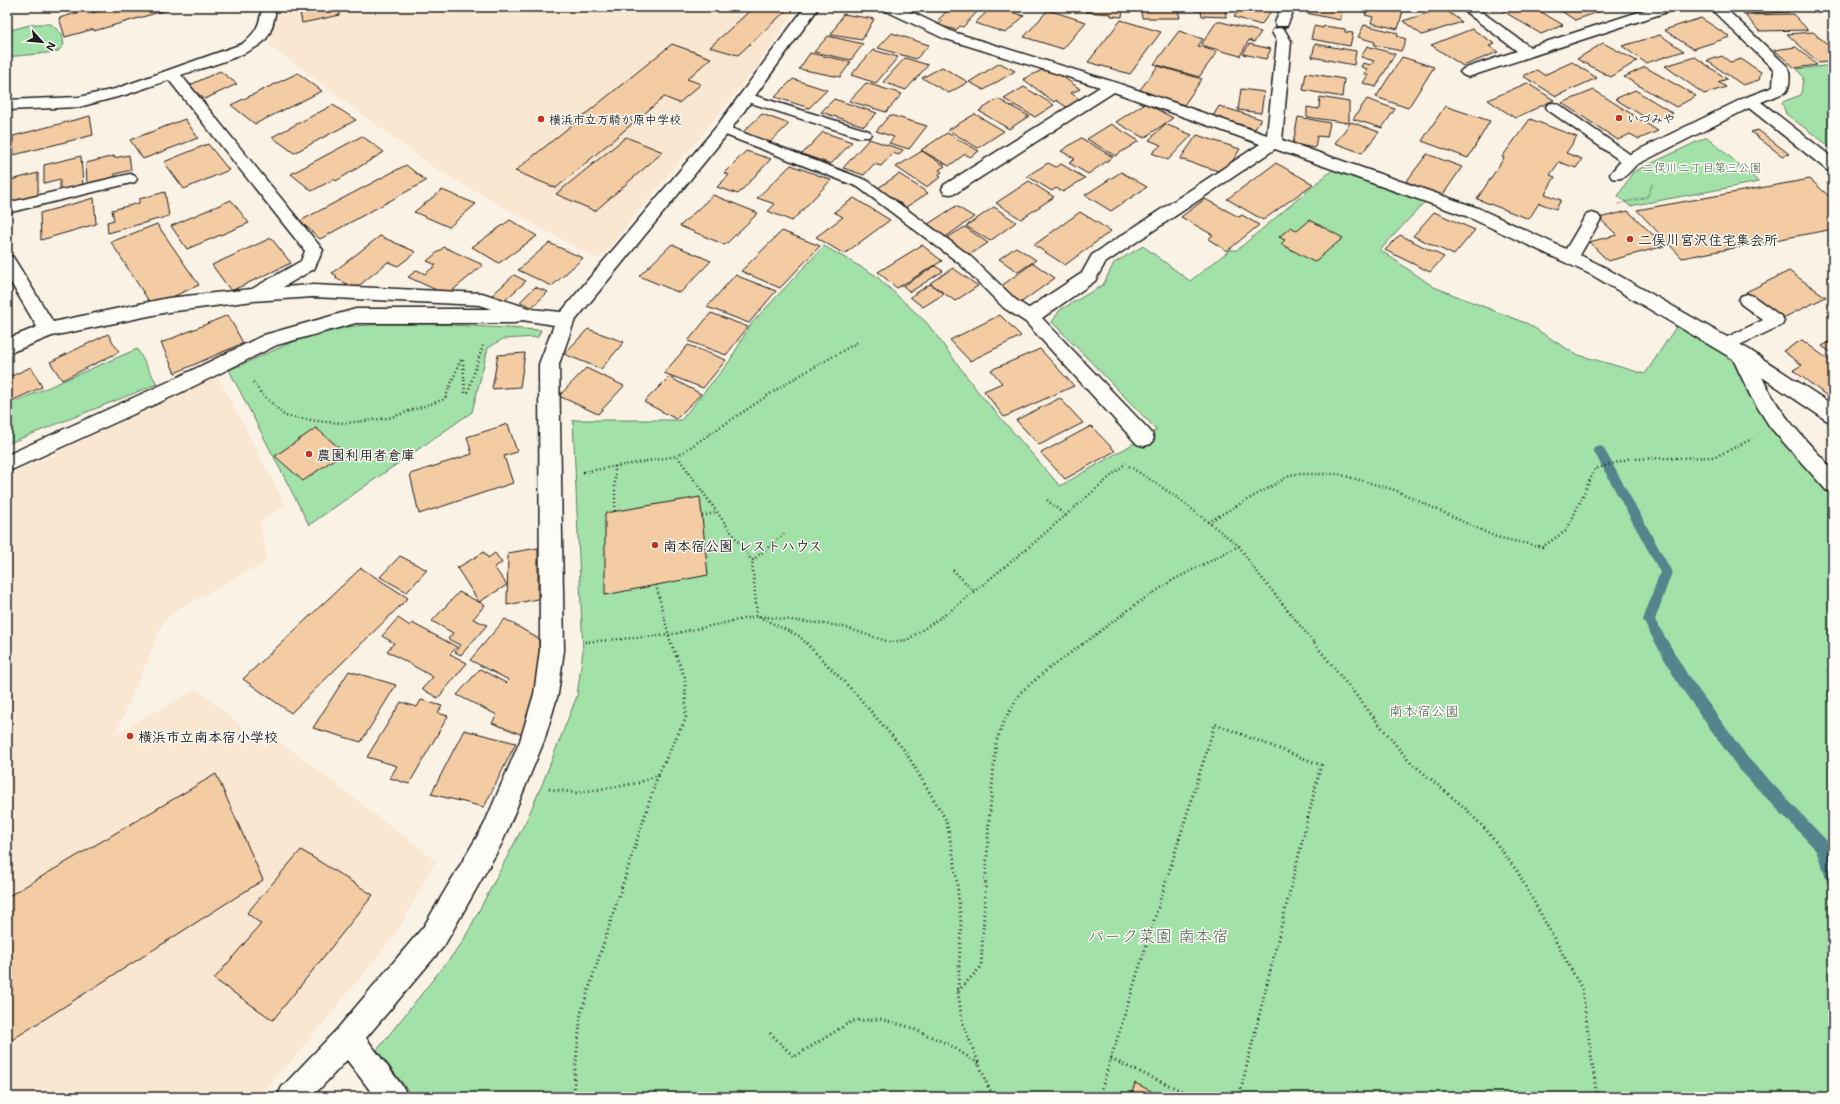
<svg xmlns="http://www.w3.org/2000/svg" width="1840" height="1104" viewBox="0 0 1840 1104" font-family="Mali,'Klee One',sans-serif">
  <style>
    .built { fill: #f9e7d2 }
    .green { fill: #a2e1a8; stroke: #5f7e62 }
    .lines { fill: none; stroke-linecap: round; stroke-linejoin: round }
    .stream { fill: #54848c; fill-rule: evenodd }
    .building { fill: #f4cca3; stroke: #1c1c1c }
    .service-casing { stroke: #1c1c1c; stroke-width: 3 }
    .minor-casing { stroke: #1c1c1c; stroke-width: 3 }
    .path-far2 { stroke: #1c1c1c; stroke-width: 2; stroke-dasharray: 0.5 2; stroke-linecap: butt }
    .path-far1 { stroke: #1c1c1c; stroke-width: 2.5; stroke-dasharray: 1 3; stroke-linecap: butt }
    .path { stroke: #1c1c1c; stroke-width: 3; stroke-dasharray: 1 3.5; stroke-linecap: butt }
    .service { fill: #fdfcf7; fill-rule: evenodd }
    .minor { fill: #fdfcf7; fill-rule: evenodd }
    .poi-dot { fill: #c8321e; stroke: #fdfcf7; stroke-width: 1.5 }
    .labels { text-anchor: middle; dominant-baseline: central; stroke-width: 3; stroke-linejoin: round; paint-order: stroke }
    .far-poi-label { font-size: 12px; font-weight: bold; fill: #1c1c1c; stroke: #fdfcf7; text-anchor: start }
    .far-park-label { font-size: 12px; fill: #4b614d; stroke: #fdfcf7 }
    .poi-label { font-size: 14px; font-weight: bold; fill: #1c1c1c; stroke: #fdfcf7; text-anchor: start }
    .park-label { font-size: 14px; fill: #4b614d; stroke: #fdfcf7 }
    .near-park-label { font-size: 17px; fill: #4b614d; stroke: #fdfcf7 }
  </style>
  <rect width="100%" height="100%" fill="#fbf2e6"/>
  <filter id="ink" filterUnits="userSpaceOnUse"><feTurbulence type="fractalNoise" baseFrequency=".025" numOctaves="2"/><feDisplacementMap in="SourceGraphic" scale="8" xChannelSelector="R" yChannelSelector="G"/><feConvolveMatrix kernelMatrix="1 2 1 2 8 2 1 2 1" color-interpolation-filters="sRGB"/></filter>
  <g filter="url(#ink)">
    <!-- built -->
    <path class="built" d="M276 7H797L757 67 599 260 437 170 269 45Z
      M218 376 286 506 260 522 267 561 180 608 164 621 116 733 197 689 265 746 276 738 436 861 396 934 297 1055 257 1097H7V476Z"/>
    <!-- green -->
    <path class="green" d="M33 24H51L62 34 64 45 57 52 7 57V31Z
      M1833 65V149L1786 114 1782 102 1801 95 1803 77 1797 69Z
      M1707 137 1759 182 1630 206 1618 196 1633 172Z
      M1336 167 1425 202 1380 250 1434 287 1528 324 1575 354 1645 374 1678 324 1734 360 1771 425 1833 500V1097H413L377 1050 462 943 526 821 541 787 577 696 583 651 573 420H681L729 362 751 324 824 246 875 275 927 323 979 393 1060 486 1157 430 1052 322 1060 310 1103 285 1114 263 1143 246 1190 281 1230 250H1237Z
      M386 324H435L541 330 538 337 503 339 488 348 472 412 309 525 229 370C261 357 292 340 325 331 345 326 366 325 386 324Z
      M137 349 157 384 7 444V405Z"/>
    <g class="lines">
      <!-- stream -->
      <path class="stream" d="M1599 446 1603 447 1672 572 1655 620 1687 674 1748 758 1827 841 1833 857V886L1828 884 1816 850 1738 768 1677 682 1645 624 1643 620 1660 572 1593 450 1595 447Z"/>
    </g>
    <!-- building -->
    <path class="building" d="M114 7H177L94 31V29L65 37 59 18 87 10 88 14Z
      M299 7H338L340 15 302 23Z
      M754 7H790L738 55 710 47Z
      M959 7 977 12 963 27 960 26 956 30 938 25 942 21 938 20 950 8 956 10Z
      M992 7H996L1024 16 1006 33 975 23Z
      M1086 7H1123L1122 17 1111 16V14L1086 12Z
      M1140 7H1177L1180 18H1142Z
      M1194 7H1225L1226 17 1202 16 1201 11H1195Z
      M1230 7H1274L1261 25 1234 17 1239 10Z
      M1307 7H1343L1340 20 1306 13Z
      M1368 7H1404L1398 29 1371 23 1373 17 1365 15Z
      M1513 7H1533L1563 25 1541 34 1503 11Z
      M1555 7H1594L1601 11 1575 20Z
      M1737 7H1783L1789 12 1744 14Z
      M1443 8 1462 22 1422 35 1403 21Z
      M1048 10 1086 22 1063 49 1024 37Z
      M843 14 874 19 862 40 831 35Z
      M1793 14 1808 30 1759 31 1745 15Z
      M1701 18 1730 37 1693 49 1664 30Z
      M1121 20 1161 32 1130 74 1088 62Z
      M1217 21 1261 32 1254 42 1249 40 1240 56 1201 45Z
      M1364 25 1398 33 1397 36 1406 39 1401 51 1374 45 1375 42 1358 37Z
      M1314 26 1323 28 1324 26 1345 29V32L1353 33 1350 46 1311 39Z
      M1472 29 1495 44 1489 46 1498 52 1463 66 1431 45Z
      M1179 31 1203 39 1198 46 1217 52 1199 77 1154 64Z
      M1813 32 1833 49V61L1819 63 1787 34Z
      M892 33 929 45 916 59 878 48Z
      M1660 35 1684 51 1646 63 1622 46Z
      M828 36 863 44 851 60 814 52Z
      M1603 43 1637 61 1611 77 1577 59Z
      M672 44 711 58 687 79 701 84 679 103 664 97 556 188 515 171Z
      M1249 44 1271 49 1266 59 1243 54Z
      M1315 44 1356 51 1354 65 1312 57Z
      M1367 46 1395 54 1376 87 1363 83 1368 75 1364 74 1367 69 1361 67 1363 63 1371 65 1374 61 1361 57Z
      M1796 47 1817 65 1795 68 1774 50Z
      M873 50 898 57 876 83 851 75Z
      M810 53 851 62 840 77 799 69Z
      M1722 56 1730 62 1741 59 1761 72 1759 80 1743 85 1707 61Z
      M1402 57 1434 67 1408 108 1376 97Z
      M1695 57 1727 79 1718 82 1726 87 1704 94 1665 66Z
      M905 58 928 65 906 90 883 82Z
      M1572 62 1597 78 1556 96 1523 76 1537 70 1544 75Z
      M1000 63 1015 71 984 90 969 82Z
      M1158 66 1202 79 1184 105 1139 91Z
      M942 67 968 82 949 93 922 78Z
      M1049 67 1080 89 1071 93 1082 101 1068 108 1056 100 1054 102 1023 79Z
      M1645 67 1696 96 1676 107 1624 77Z
      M220 71 237 84 205 99 188 86Z
      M298 73 322 91 255 124 231 105Z
      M1306 73 1344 79 1342 97 1303 90Z
      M793 79 827 90 809 108 775 97Z
      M866 83 902 94 886 112 849 101Z
      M1527 83 1554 100 1515 118 1488 100Z
      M1024 87 1054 105 1035 117 1004 99Z
      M1241 89 1264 92 1261 113 1238 110Z
      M1594 90 1658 131 1639 139 1630 134 1618 140 1562 103Z
      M1635 90 1673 113 1653 122 1615 99Z
      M1320 97 1349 102V123L1307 117V107L1319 109Z
      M834 99 877 113 864 126 821 112Z
      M998 99 1029 116 1009 129 979 111Z
      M1367 99 1395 109 1382 128 1353 119Z
      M1145 103 1173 118 1144 138 1116 122Z
      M333 105 356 120 294 153 272 137Z
      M1219 106 1261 119 1255 129 1213 116Z
      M1445 106 1490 121 1468 158 1422 141Z
      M762 114 789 124 770 142 742 133Z
      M975 114 1004 131 978 148 948 130Z
      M890 115 927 126 909 149 889 143 894 137 876 131Z
      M90 116 93 135 14 155 13 136Z
      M1298 117 1330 123 1327 137 1317 136 1315 148 1293 144Z
      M185 119 198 138 143 159 130 140Z
      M1530 119 1577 137 1566 153 1582 159 1576 168 1559 162 1550 175 1555 177 1545 194 1561 200 1556 209 1539 203 1529 219 1477 199 1504 158 1502 157Z
      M1351 122 1379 132 1362 153 1335 143Z
      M1111 124 1139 141 1115 156 1087 139Z
      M1165 124 1192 135 1168 160 1152 153 1161 145 1149 140Z
      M1758 130 1789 154 1782 156 1751 132Z
      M823 132 852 142 831 164 802 154Z
      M947 133 979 151 970 157 965 154 949 166 921 150Z
      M1197 135 1240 149 1225 173 1180 159Z
      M362 136 384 152 336 181 334 179 312 191 291 174Z
      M626 137 663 152 595 211 556 194Z
      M1081 138 1113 157 1088 174 1069 163 1075 159 1061 151Z
      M869 139 903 150 899 155 893 153 881 166 874 164 864 175 843 168Z
      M208 144 229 170 184 189 164 162Z
      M746 151 771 159 738 194 717 187 729 175 724 173Z
      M922 151 945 166 939 170 942 172 938 175 941 177 926 187 896 167Z
      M1427 154 1462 167 1442 196 1406 182Z
      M129 155 131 170 115 174V179L87 185 86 163 114 156V158Z
      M81 156 83 186 60 192V179L44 183V165Z
      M1048 163 1056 167 1061 164 1085 178 1063 192 1056 188 1052 191 1027 176Z
      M1276 163 1313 184 1263 220 1227 199Z
      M406 165 426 181 320 239 300 221Z
      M791 165 831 180 792 221 768 211 775 204 757 198Z
      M1121 172 1147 187 1111 211 1085 195Z
      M38 173V196L9 203V193L7 194V181Z
      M899 174 928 193 903 209 875 190Z
      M1810 179 1833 200V229L1682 258 1637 210Z
      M1029 181 1054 197 1021 219 996 203Z
      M442 190 476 204 449 227 414 212Z
      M165 192 169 216 108 233 107 222 114 220 112 210 139 203V199Z
      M713 195 758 213 725 245 680 226Z
      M94 198 96 224 41 240 40 213Z
      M854 198 890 220 844 254 816 237 843 217 834 212Z
      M1205 199 1239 217 1242 215 1259 225 1227 251 1208 239 1213 235 1181 217Z
      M231 200 249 223 187 249 171 226Z
      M956 206 974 217 944 238 925 226Z
      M994 207 1016 222 990 241 966 226Z
      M1628 211 1665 246 1608 261 1589 242 1617 235 1599 218Z
      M1080 212 1111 231 1065 265 1034 245Z
      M1434 212 1475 230 1454 255 1413 236Z
      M510 220 537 236 499 263 472 247Z
      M1310 220 1343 238 1314 262 1281 244 1285 240 1279 237 1291 227 1297 231Z
      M157 224 199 285 152 306 111 242Z
      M965 227 988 243 966 257 943 240Z
      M782 231 820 246 780 288 741 271Z
      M1400 235 1444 257 1430 272 1385 250Z
      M380 236 416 252 398 266 388 262 356 288 335 278 337 276 332 273Z
      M271 238 291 263 231 291 212 265Z
      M549 243 583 258 552 286 518 270Z
      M672 244 711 261 680 293 639 276Z
      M922 245 942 261 897 288 878 272Z
      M444 247 483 265 447 295 408 277 417 270 425 274 436 265 427 261Z
      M1016 247 1036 260 1018 272 999 259Z
      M1033 263 1055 278 1019 304 997 289Z
      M935 266 943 271 910 292 903 286Z
      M953 268 978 286 955 301 930 283Z
      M1789 271 1826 297 1783 318 1746 292Z
      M514 275 526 281 502 303 490 297Z
      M735 275 776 291 749 323 707 307Z
      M930 284 944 294 923 307 910 297Z
      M535 287 548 292 532 307 520 302Z
      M711 313 748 327 726 355 688 341Z
      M228 315 243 343 175 373 161 343Z
      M1000 315 1021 336 970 361 950 340Z
      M588 329 624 342 601 369 564 354Z
      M108 334 119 352 62 380 50 362Z
      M1802 340 1833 363V392L1827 396 1793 370 1802 365 1783 351Z
      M1833 340V354L1822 346Z
      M688 345 726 360 703 388 664 373Z
      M1040 349 1074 386 1004 417 984 391 1002 383 991 370Z
      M525 353 520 387 492 389 498 355Z
      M31 367 42 387 7 403V378Z
      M586 368 624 386 598 414 559 396Z
      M669 377 701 394 676 419 644 402Z
      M1060 398 1083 423 1039 445 1016 420Z
      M508 424 517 452 504 456 513 483 419 514 410 474 472 454 467 437Z
      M1091 426 1115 451 1065 479 1041 453Z
      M316 428 344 452 303 481 275 456Z
      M700 497 708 575 605 595V513Z
      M538 548V599L507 605 508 553Z
      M484 552 488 558 495 553 502 563 494 567 507 585 479 602 457 568Z
      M400 556 427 570 407 592 380 577Z
      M361 568 408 598 291 713 243 679Z
      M459 592 485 605 473 619 487 625 461 655 455 652 460 645 448 639 453 633 432 621Z
      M398 618 410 626 412 623 457 647 450 654 467 663 438 698 422 689 433 677 387 651 394 643 382 636Z
      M505 619 539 639 540 674 523 735 492 723 497 715 457 695 480 669 506 683 509 680 470 660Z
      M349 671 396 685 361 742 313 728Z
      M421 700 442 706 438 713 448 716 409 784 390 778 397 766 367 757 401 702 417 707Z
      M464 730 516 743 484 807 431 794Z
      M216 774 263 880 7 1043V897Z
      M301 850 373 895 273 1020 214 979 261 924 247 913Z
      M1135 1083 1163 1097H1131Z"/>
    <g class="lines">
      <defs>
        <path id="service" d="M746 93 869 131 871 134 869 137H859L741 100 739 97 741 94Z
          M1553 103 1558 104 1635 158 1637 161 1635 164 1630 165 1625 164 1548 110 1546 107 1548 104Z
          M723 125 868 181 969 255 1016 300 1036 313 1038 317 1036 321 1030 323 1024 321 1004 308 959 263 858 187 718 132 716 129 718 126Z
          M130 174 135 176 137 179 135 182 7 213V203Z
          M1747 294 1753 296 1782 317 1784 321 1782 325 1731 349 1725 351 1719 349 1717 345 1719 341 1763 320 1741 304 1739 300 1741 296Z"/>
        <path id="minor" d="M262 7H276C275 17 272 31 266 39 253 55 202 68 181 75L323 250 314 269 283 287 313 285 482 293 531 309 561 312 717 126 805 7H819L729 132 574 322 559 364 564 650 558 694 544 741 502 843 444 946 366 1038 403 1087 408 1097H375L347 1060 312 1097H277L282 1087 338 1028 424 926 484 825 520 741 534 694 540 650 539 364 554 325 522 320 515 323H356L277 345 182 392 7 472V455L168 382 264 335 356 309H491L480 305 313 297 253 301 168 312 52 336 7 354V339L37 327 7 276V255L13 257 53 322 168 298 252 289 301 261 305 251 169 80 125 95 79 107 7 110V100L79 97 115 89 242 44C256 33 260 25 262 7Z
          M882 7H901L953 32 1117 83 1267 135 1277 41 1272 32 1274 29 1279 28 1284 29 1291 41 1282 140 1478 208 1566 249 1586 215 1592 213 1598 215 1601 219 1580 255 1604 267 1748 349 1833 405V423L1826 420 1762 377C1779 414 1806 440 1833 470V492L1826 490 1770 427 1751 397 1733 359 1592 275 1466 216 1275 149 1105 263 1095 281 1042 318 1151 432 1154 438 1151 444 1144 446 1137 444 1021 317 1023 312 1082 273 1092 255 1260 144 1114 92 956 193 950 194 944 193 942 189 944 185 1100 87 943 38 884 10Z
          M1281 7H1295L1287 26H1277L1275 23Z
          M1459 7H1475L1530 47 1654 7H1675L1673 10 1468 77 1463 75 1460 72 1463 69 1517 51Z
          M1709 7H1724L1787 66C1791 72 1790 87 1786 92L1761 102 1833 158V171L1827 170 1749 108 1636 165C1628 173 1624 181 1612 178L1610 174 1624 157 1744 98 1773 87 1774 70Z"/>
      </defs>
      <!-- service casing -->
      <use href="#service" class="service-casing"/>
      <!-- minor casing -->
      <use href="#minor" class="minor-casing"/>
      <!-- path-far2 -->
      <path class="path-far2" d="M1618 204 1647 197 1653 183"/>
      <!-- path-far1 -->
      <path class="path-far1" d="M463 360 465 393 468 392 483 345
        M253 382 261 393 285 416 324 422 347 423 389 418 445 399 460 361 463 360
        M677 456 785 384 858 342
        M615 466V511
        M1129 466 1175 496 1239 546 1253 567 1315 644
        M583 472 677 456 752 561
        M1047 500 1066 516
        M702 516 717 512
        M1208 522 1293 474H1338L1395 490 1496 537 1542 547 1567 530 1595 469 1628 459 1715 457 1752 439
        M784 534 752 561 757 616 841 626 889 642 907 640 949 612 1029 547 1126 463
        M953 570 974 591
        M656 585 671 644
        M585 642 668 635 757 616 799 636 807 644
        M1083 644 1135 605 1173 580 1239 546"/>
      <!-- path -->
      <path class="path" d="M806 643 855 693 905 751 946 820 955 864 961 923 958 992 962 1021 989 1089 996 1097
        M1314 643 1408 760 1465 808 1487 831 1517 871 1582 989 1597 1097
        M549 789 577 793 638 783 658 775 686 718 685 678 671 643
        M958 991 981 967 989 821 996 742 1005 719 1021 692 1047 670 1084 643
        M770 1033 794 1057 852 1021 880 1019 909 1027 950 1045 979 1064
        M1111 1059 1195 1097
        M575 1097 574 1081 581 1013 658 775
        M1099 1097 1215 724 1321 765 1239 1097"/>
      <!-- service -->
      <use href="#service" class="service"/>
      <!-- minor -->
      <use href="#minor" class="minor"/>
    </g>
  </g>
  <!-- markers -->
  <g class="poi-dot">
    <circle cx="1619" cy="118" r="4"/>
    <circle cx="541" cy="119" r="4"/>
    <circle cx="1630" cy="239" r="4"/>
    <circle cx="309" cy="454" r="4"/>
    <circle cx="655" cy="545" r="4"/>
    <circle cx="130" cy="736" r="4"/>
  </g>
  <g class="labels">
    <!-- far-poi labels -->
    <g class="far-poi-label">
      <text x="1627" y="118">いづみや</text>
      <text x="549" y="119">横浜市立万騎が原中学校</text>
    </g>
    <!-- far-park labels -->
    <g class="far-park-label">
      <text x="1702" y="167">二俣川二丁目第三公園</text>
    </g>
    <!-- poi labels -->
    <g class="poi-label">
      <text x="1638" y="239">二俣川宮沢住宅集会所</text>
      <text x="317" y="454">農園利用者倉庫</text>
      <text x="663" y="545">南本宿公園 レストハウス</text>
      <text x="138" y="736">横浜市立南本宿小学校</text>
    </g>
    <!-- park labels -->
    <g class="park-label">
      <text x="1424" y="710">南本宿公園</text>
    </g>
    <!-- near-park labels -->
    <g class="near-park-label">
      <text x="1158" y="935">パーク菜園 南本宿</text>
    </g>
  </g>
  <!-- margin -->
  <rect width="1840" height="1104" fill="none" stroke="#fdfcf7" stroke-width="24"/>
  <rect x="12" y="12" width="1816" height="1080" fill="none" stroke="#1c1c1c" stroke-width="1.5" filter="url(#ink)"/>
  <!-- north arrow -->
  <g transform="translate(42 42) rotate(117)" stroke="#fdfcf7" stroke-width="3" paint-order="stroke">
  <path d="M0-3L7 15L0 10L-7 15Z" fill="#1c1c1c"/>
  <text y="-6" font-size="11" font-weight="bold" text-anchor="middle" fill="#1c1c1c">N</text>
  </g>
</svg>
